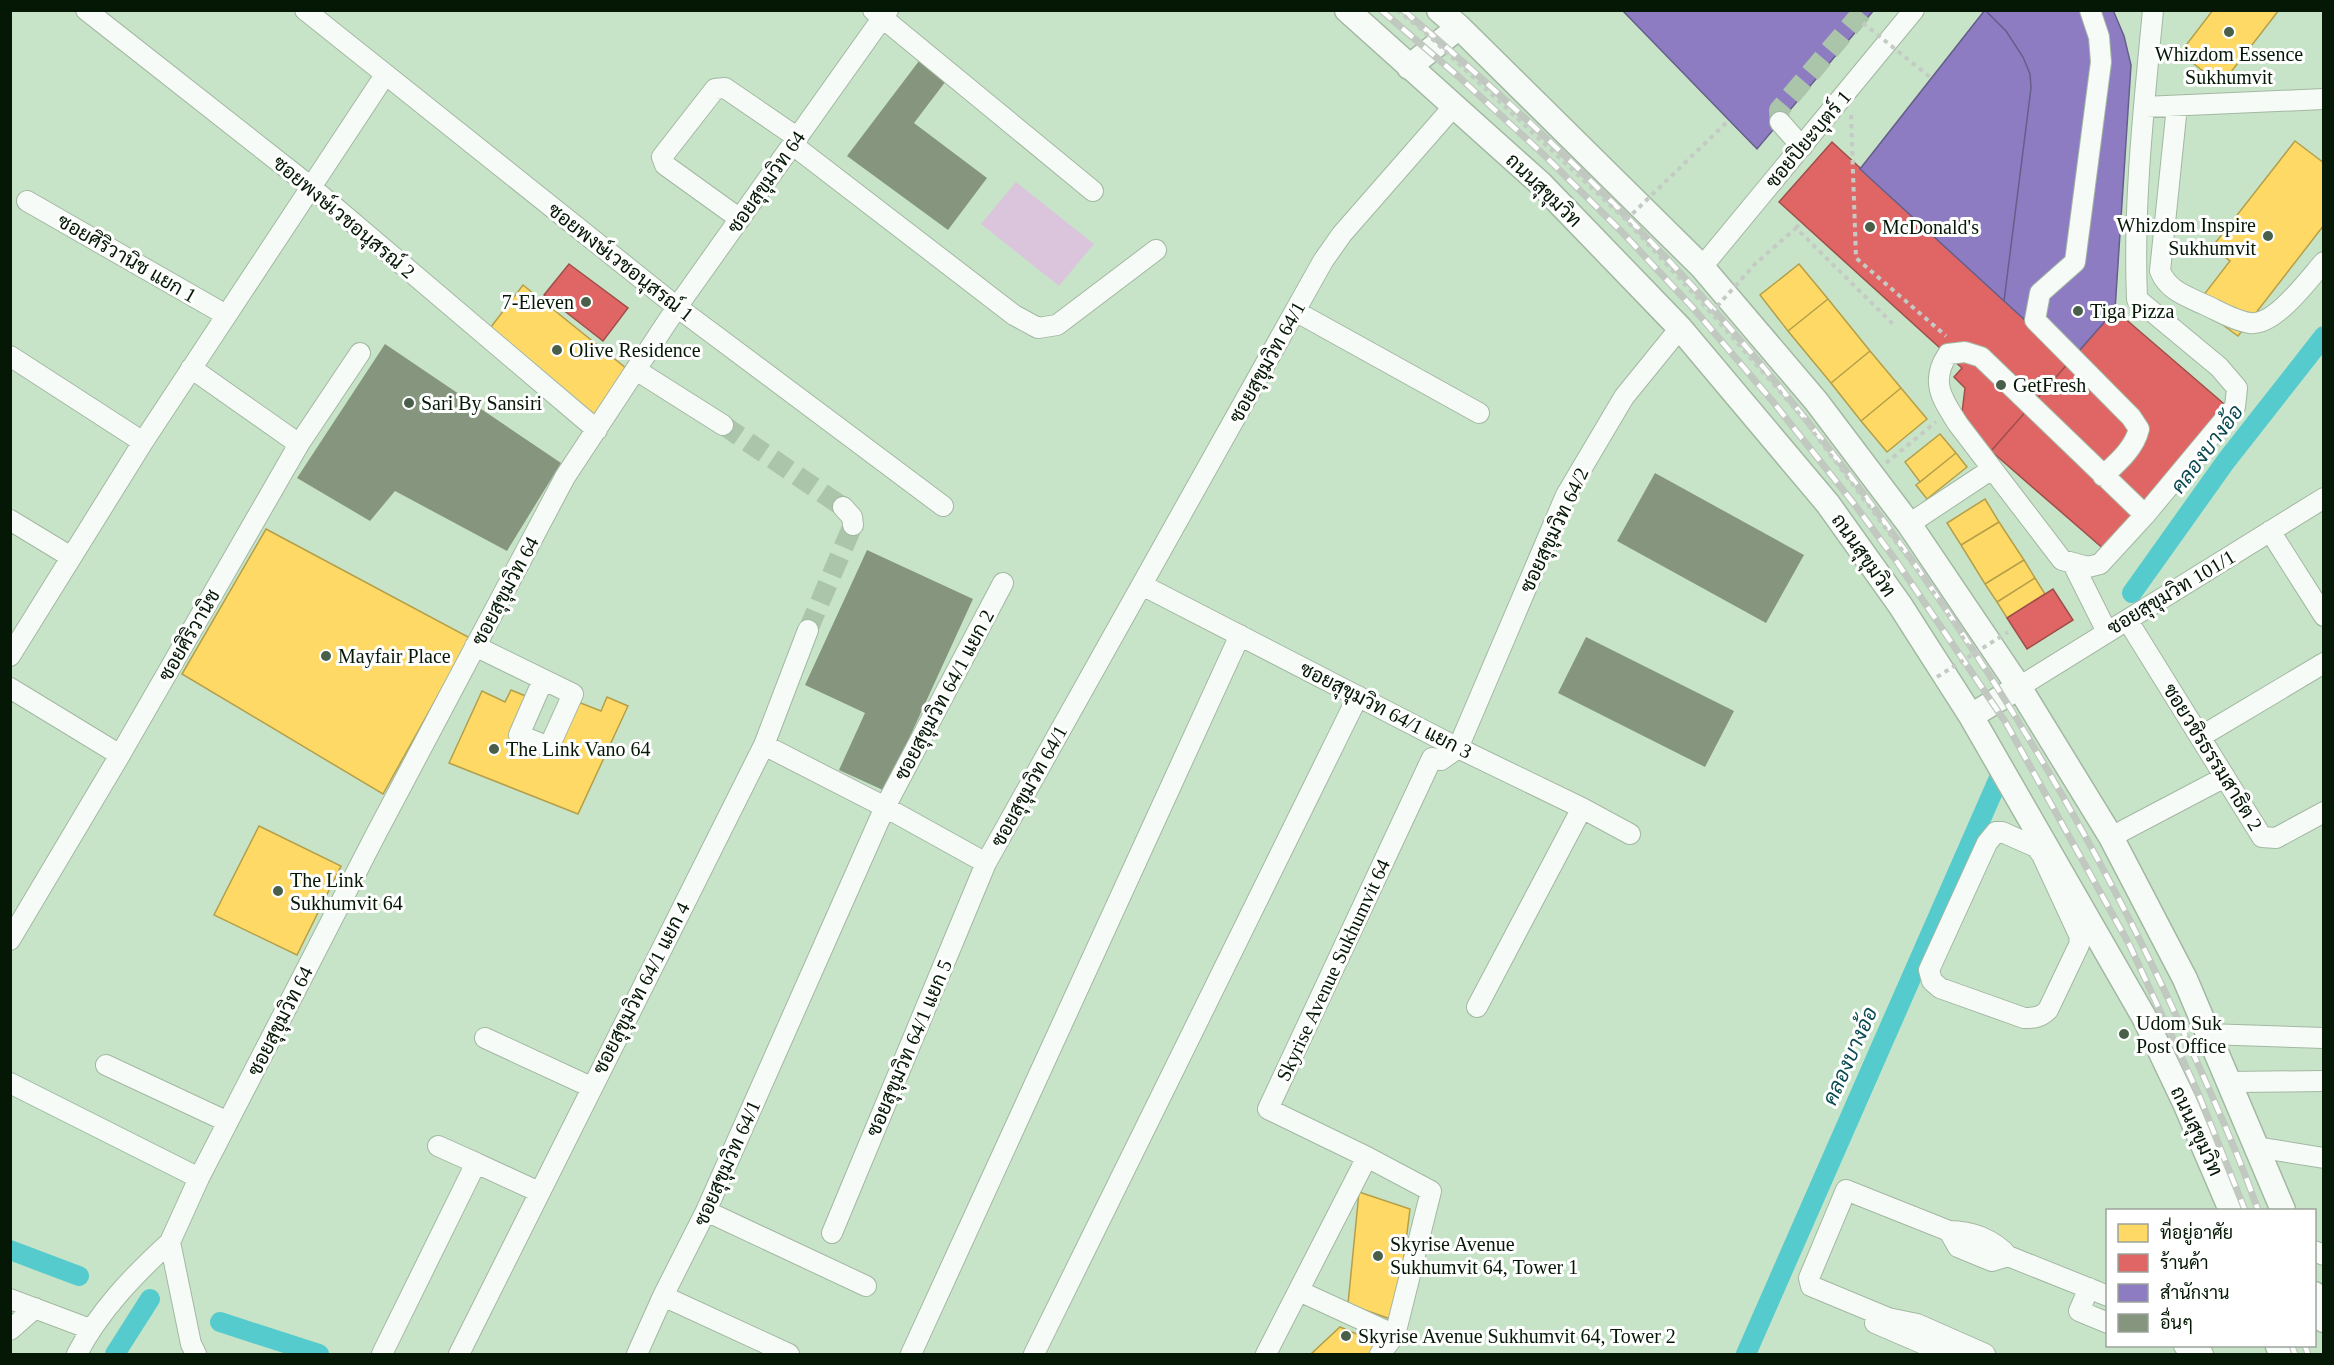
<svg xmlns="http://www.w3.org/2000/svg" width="2334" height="1365" viewBox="0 0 2334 1365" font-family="'Times New Roman',Sarabun,serif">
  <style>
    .green { fill: #dbc5dd }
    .homes { fill: #ffd966; stroke: #b49f49; stroke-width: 1.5 }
    .shops { fill: #e06666; stroke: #9e4f49; stroke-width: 1.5 }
    .offices { fill: #8e7cc3; stroke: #655e8a; stroke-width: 1.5 }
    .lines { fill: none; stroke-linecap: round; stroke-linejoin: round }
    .canal { stroke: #56cbce; stroke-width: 20 }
    .building { fill: #86967e }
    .minor-tunnel { stroke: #abc5ab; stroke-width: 20; stroke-dasharray: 20 10; stroke-linecap: butt }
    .minor-casing { stroke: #a2b8a2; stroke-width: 22 }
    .major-casing { stroke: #a2b8a2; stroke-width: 27 }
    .path { stroke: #c4cbc4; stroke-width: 4; stroke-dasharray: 4.5 4.5; stroke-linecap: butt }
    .minor { stroke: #f7fbf7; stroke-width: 20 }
    .major { stroke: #f7fbf7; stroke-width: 24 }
    .rail-casing { stroke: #c0c8c0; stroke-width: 7 }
    .rail { stroke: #fff; stroke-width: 4.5; stroke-dasharray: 14; stroke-linecap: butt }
    .path-bridge { stroke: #c4cbc4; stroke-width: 4; stroke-dasharray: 4.5 4.5; stroke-linecap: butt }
    .poi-dot { fill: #495f4a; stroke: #fff; stroke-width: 2 }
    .labels { text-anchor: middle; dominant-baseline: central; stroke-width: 6; stroke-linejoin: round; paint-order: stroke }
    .poi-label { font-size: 20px; fill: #051806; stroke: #fff; text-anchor: start }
    .street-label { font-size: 20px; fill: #051806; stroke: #fff }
    .water-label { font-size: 21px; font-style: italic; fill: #0a4a50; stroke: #fff }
  </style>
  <rect width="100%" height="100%" fill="#c8e4c8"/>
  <!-- green -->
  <path class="green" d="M1016 182 1094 244 1059 286 981 224Z"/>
  <!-- homes -->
  <path class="homes" d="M2213 10H2279L2221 85 2180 53Z
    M2295 141 2324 163V225L2238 336 2196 305 2230 261 2212 247Z
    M1799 264 1828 299 1788 331 1760 295Z
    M523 285 627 369 594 420 488 331Z
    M1828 299 1870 351 1831 383 1788 331Z
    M1870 351 1901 388 1861 421 1831 383Z
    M1901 388 1927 419 1887 452 1861 421Z
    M1940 434 1956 453 1920 482 1905 462Z
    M1956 453 1967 467 1927 499 1916 485Z
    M1985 499 1999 522 1961 545 1947 523Z
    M1999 522 2024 560 1985 584 1961 545Z
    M266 529 470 638 383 794 182 674Z
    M2024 560 2035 578 1997 602 1985 584Z
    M2035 578 2045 594 2007 618 1997 602Z
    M511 690 533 699 514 741 553 757 578 702 601 711 607 697 628 706 578 814 449 763 482 691 505 702Z
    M259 826 341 866 297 955 214 915Z
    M1359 1192 1410 1209 1396 1321 1348 1304Z
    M1340 1327 1383 1345 1375 1354H1311Z"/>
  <!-- shops -->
  <path class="shops" d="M1832 142 2070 361 1991 451 1962 413 1965 388 1954 377 1962 368 1779 202Z
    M569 264 628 308 603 341 544 295Z
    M2115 310 2230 409 2106 551 1991 451Z
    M2053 589 2073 620 2027 649 2007 618Z"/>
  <!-- offices -->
  <path class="offices" d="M1622 10H1874L1757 149Z
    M1985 10H2113L2124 36 2131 65 2115 310 2070 361 2004 301 2031 88 2030 74 2023 57 2006 31Z
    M1985 10 2006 31 2023 57 2030 74 2031 88 2004 301 1860 169Z"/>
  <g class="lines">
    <!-- canal -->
    <path class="canal" d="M2132 593 2226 461 2324 336
      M10 1250 79 1276
      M220 1322 319 1354
      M115 1354 150 1299
      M1746 1354 1999 778"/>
  </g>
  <!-- building -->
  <path class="building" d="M922 57 949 77 914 123 987 178 948 230 847 156Z
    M385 344 561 463 507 551 395 491 370 521 297 478Z
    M1655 473 1804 555 1766 623 1617 541Z
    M867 550 973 599 885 791 839 770 865 713 805 685Z
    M1586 637 1734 711 1705 767 1558 693Z"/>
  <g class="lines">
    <!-- minor-tunnel -->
    <path class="minor-tunnel" d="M1780 122 1779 110 1864 10
      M723 425 843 507
      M808 630 853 525"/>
    <defs>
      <path id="minor" d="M86 10 311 187 597 430
        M305 10 677 307 943 506
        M873 10 1093 191
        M2090 10 2099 37 2101 62 2075 262 2040 293 2035 320 2131 417 2139 429C2134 449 2117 463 2103 476
        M2177 106 2160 271C2168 290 2184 295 2203 304 2217 310 2234 321 2250 323 2275 326 2308 280 2324 262
        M2144 107 2324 99
        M1780 122 1802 147
        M793 145 1014 315 1038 328 1057 325 1156 250
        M27 201 226 315
        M740 219 665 165 662 157 715 89 725 88 798 138
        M1702 267 1914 10
        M1295 311 1479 413
        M10 356 143 442
        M636 370 723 425
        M299 444 360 353
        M843 507 852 517 853 525
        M2145 515 1981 357 1965 352 1948 354C1929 382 1943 400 1958 424L2062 560 2088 567 2100 564 2145 515 2235 407 2237 388 2219 367 2137 299C2133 203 2144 106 2153 10
        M10 520 71 557
        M1909 524 1992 469
        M2270 531 2324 616
        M2073 564 2107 632
        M1142 585 1458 748 1582 808 1630 834
        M2128 621 2262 837 2276 838 2324 812
        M475 646 573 694 549 747 519 735 543 680
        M10 656 143 442 385 75
        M2019 687 2324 498
        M10 688 120 755
        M2200 737 2324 663
        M764 745 808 630
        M1996 832H2002L2036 847 2042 855 2080 937 2079 945 2048 1010C2041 1017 2035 1018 2024 1018L1940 988 1932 981 1929 970 1987 843Z
        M2111 837 2225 777
        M10 940 120 755 299 444 191 368
        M1477 1007 1582 808
        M2207 1034 2324 1038
        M485 1038 591 1087
        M106 1065 228 1122
        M2228 1082 2324 1081
        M10 1083 199 1178
        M438 1146 476 1163
        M2256 1147 2324 1158
        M706 1211 866 1286
        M1949 1231 1958 1247 1992 1261 2008 1256
        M832 1233 986 863
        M2314 1251 2324 1255
        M2089 1288 2079 1311 2108 1323
        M1299 1291 1395 1335
        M663 1296 789 1354
        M10 1299 90 1329
        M1875 1323 1947 1354
        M10 1330 35 1308
        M2184 1346 2203 1354
        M77 1354C99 1311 134 1275 170 1242
        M196 1354 191 1344 170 1242 199 1178 376 834 565 477 677 307 888 10
        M382 1354 476 1163 539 1192
        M459 1354 764 745 885 807 986 863 1323 261 1342 234 1454 106
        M637 1354 663 1296 706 1211 885 807 1003 583
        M911 1354 1240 635
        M1034 1354 1358 696
        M1266 1354 1367 1157
        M1380 1354 1395 1335 1431 1191 1367 1157 1268 1109 1432 758 1441 760 1458 748 1566 495 1624 397 1680 328
        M1985 1354 1917 1324 1888 1318 1811 1286 1809 1278 1846 1190 1949 1231C1971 1231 1993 1239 2008 1256L2108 1296"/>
      <path id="major" d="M1347 10 1541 184 1680 328 1828 504 1900 605 1971 716 2144 1017 2185 1103 2231 1210
        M1439 10 1459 27 1702 267 1816 401 1909 524 2019 687 2111 837 2185 979 2283 1210
        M1409 67 1459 27
        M1971 716 2019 687
        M2314 1294 2324 1320
        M2278 1346 2281 1354"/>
    </defs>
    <!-- minor casing -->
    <use href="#minor" class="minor-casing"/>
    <!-- major casing -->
    <use href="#major" class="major-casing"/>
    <!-- path -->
    <path class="path" d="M1851 115 1856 258 1946 336
      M1796 228 1801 222
      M1886 463 1936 422"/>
    <!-- minor -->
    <use href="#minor" class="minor"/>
    <!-- major -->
    <use href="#major" class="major"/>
    <defs>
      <path id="rail" d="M1381 10 1459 77 1543 154 1622 232 1694 309 1774 403 1855 505 1897 562 2006 723 2129 944 2199 1095 2245 1210
        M1403 10C1536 123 1663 245 1774 380 1936 576 2074 793 2180 1024 2207 1085 2236 1147 2258 1210
        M2292 1346 2295 1354
        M2305 1346 2308 1354"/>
    </defs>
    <!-- rail casing -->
    <use href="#rail" class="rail-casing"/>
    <!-- rail -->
    <use href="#rail" class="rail"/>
    <!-- path-bridge -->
    <path class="path-bridge" d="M1397 10 1428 35 1626 220 1711 313 1802 417 1938 598 1974 655
      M1863 23 1931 78
      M1626 220 1729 120
      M1711 313 1756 263 1796 228 1896 327
      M1937 677 2008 632"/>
  </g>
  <!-- markers -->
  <g class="poi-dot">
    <circle cx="2229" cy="32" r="6"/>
    <circle cx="1870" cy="227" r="6"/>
    <circle cx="2268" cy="236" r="6"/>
    <circle cx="586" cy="302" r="6"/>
    <circle cx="2078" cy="311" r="6"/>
    <circle cx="557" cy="350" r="6"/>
    <circle cx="2001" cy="385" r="6"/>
    <circle cx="409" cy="403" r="6"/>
    <circle cx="326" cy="656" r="6"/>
    <circle cx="494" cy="749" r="6"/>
    <circle cx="278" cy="891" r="6"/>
    <circle cx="2124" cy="1034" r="6"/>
    <circle cx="1378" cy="1256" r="6"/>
    <circle cx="1346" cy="1336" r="6"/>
  </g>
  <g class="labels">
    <!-- poi labels -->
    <g class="poi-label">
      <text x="2229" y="54" text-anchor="middle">Whizdom Essence<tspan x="2229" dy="23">Sukhumvit</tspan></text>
      <text x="2256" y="225" text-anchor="end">Whizdom Inspire<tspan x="2256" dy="23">Sukhumvit</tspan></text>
      <text x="1882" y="227">McDonald's</text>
      <text x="574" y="302" text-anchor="end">7-Eleven</text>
      <text x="2090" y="311">Tiga Pizza</text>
      <text x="569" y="350">Olive Residence</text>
      <text x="2013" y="385">GetFresh</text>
      <text x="421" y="403">Sari By Sansiri</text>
      <text x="338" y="656">Mayfair Place</text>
      <text x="506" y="749">The Link Vano 64</text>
      <text x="290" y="880">The Link<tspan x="290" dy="23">Sukhumvit 64</tspan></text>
      <text x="2136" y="1023">Udom Suk<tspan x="2136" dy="23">Post Office</tspan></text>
      <text x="1390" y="1244">Skyrise Avenue<tspan x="1390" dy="23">Sukhumvit 64, Tower 1</tspan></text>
      <text x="1358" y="1336">Skyrise Avenue Sukhumvit 64, Tower 2</text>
    </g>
    <!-- street labels -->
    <g class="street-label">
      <text transform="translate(1808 139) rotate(-50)">ซอยปิยะบุตร์ 1</text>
      <text transform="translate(766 182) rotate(-55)">ซอยสุขุมวิท 64</text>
      <text transform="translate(1544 190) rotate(44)">ถนนสุขุมวิท</text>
      <text transform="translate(344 217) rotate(40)">ซอยพงษ์เวชอนุสรณ์ 2</text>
      <text transform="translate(127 258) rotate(30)">ซอยศิริวานิช แยก 1</text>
      <text transform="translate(621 262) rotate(38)">ซอยพงษ์เวชอนุสรณ์ 1</text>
      <text transform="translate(1267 362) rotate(-61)">ซอยสุขุมวิท 64/1</text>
      <text transform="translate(1554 530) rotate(-65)">ซอยสุขุมวิท 64/2</text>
      <text transform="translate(1864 555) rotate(55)">ถนนสุขุมวิท</text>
      <text transform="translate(505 591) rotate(-62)">ซอยสุขุมวิท 64</text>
      <text transform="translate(2171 592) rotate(-31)">ซอยสุขุมวิท 101/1</text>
      <text transform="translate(189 635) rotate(-60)">ซอยศิริวานิช</text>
      <text transform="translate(944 695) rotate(-62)">ซอยสุขุมวิท 64/1 แยก 2</text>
      <text transform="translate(1386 710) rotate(27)">ซอยสุขุมวิท 64/1 แยก 3</text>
      <text transform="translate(2213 757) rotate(58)">ซอยวชิรธรรมสาธิต 2</text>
      <text transform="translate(1029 786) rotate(-61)">ซอยสุขุมวิท 64/1</text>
      <text transform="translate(1333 970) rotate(-65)">Skyrise Avenue Sukhumvit 64</text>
      <text transform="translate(641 988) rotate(-63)">ซอยสุขุมวิท 64/1 แยก 4</text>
      <text transform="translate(280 1021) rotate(-63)">ซอยสุขุมวิท 64</text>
      <text transform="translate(909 1048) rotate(-67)">ซอยสุขุมวิท 64/1 แยก 5</text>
      <text transform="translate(2197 1131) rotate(65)">ถนนสุขุมวิท</text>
      <text transform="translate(727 1163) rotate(-66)">ซอยสุขุมวิท 64/1</text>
    </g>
    <!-- water labels -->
    <g class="water-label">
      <text transform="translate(2207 449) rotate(-53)">คลองบางอ้อ</text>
      <text transform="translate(1850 1056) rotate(-66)">คลองบางอ้อ</text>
    </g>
  </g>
  <!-- border -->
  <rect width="2334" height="1365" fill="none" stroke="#051806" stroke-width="24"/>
  <!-- legend -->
  <rect x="2106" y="1209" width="210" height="138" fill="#ffffff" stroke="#9ba39b" stroke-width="1.5"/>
  <rect x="2118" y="1224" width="30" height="18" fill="#ffd966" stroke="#9ba39b" stroke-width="1.5"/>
  <text x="2160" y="1239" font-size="18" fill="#051806">ที่อยู่อาศัย</text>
  <rect x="2118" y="1254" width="30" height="18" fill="#e06666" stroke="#9ba39b" stroke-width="1.5"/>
  <text x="2160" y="1269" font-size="18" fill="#051806">ร้านค้า</text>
  <rect x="2118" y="1284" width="30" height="18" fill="#8e7cc3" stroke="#9ba39b" stroke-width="1.5"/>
  <text x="2160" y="1299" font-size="18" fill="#051806">สำนักงาน</text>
  <rect x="2118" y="1314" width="30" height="18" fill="#86967e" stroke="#9ba39b" stroke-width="1.5"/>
  <text x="2160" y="1329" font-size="18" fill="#051806">อื่นๆ</text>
</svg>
